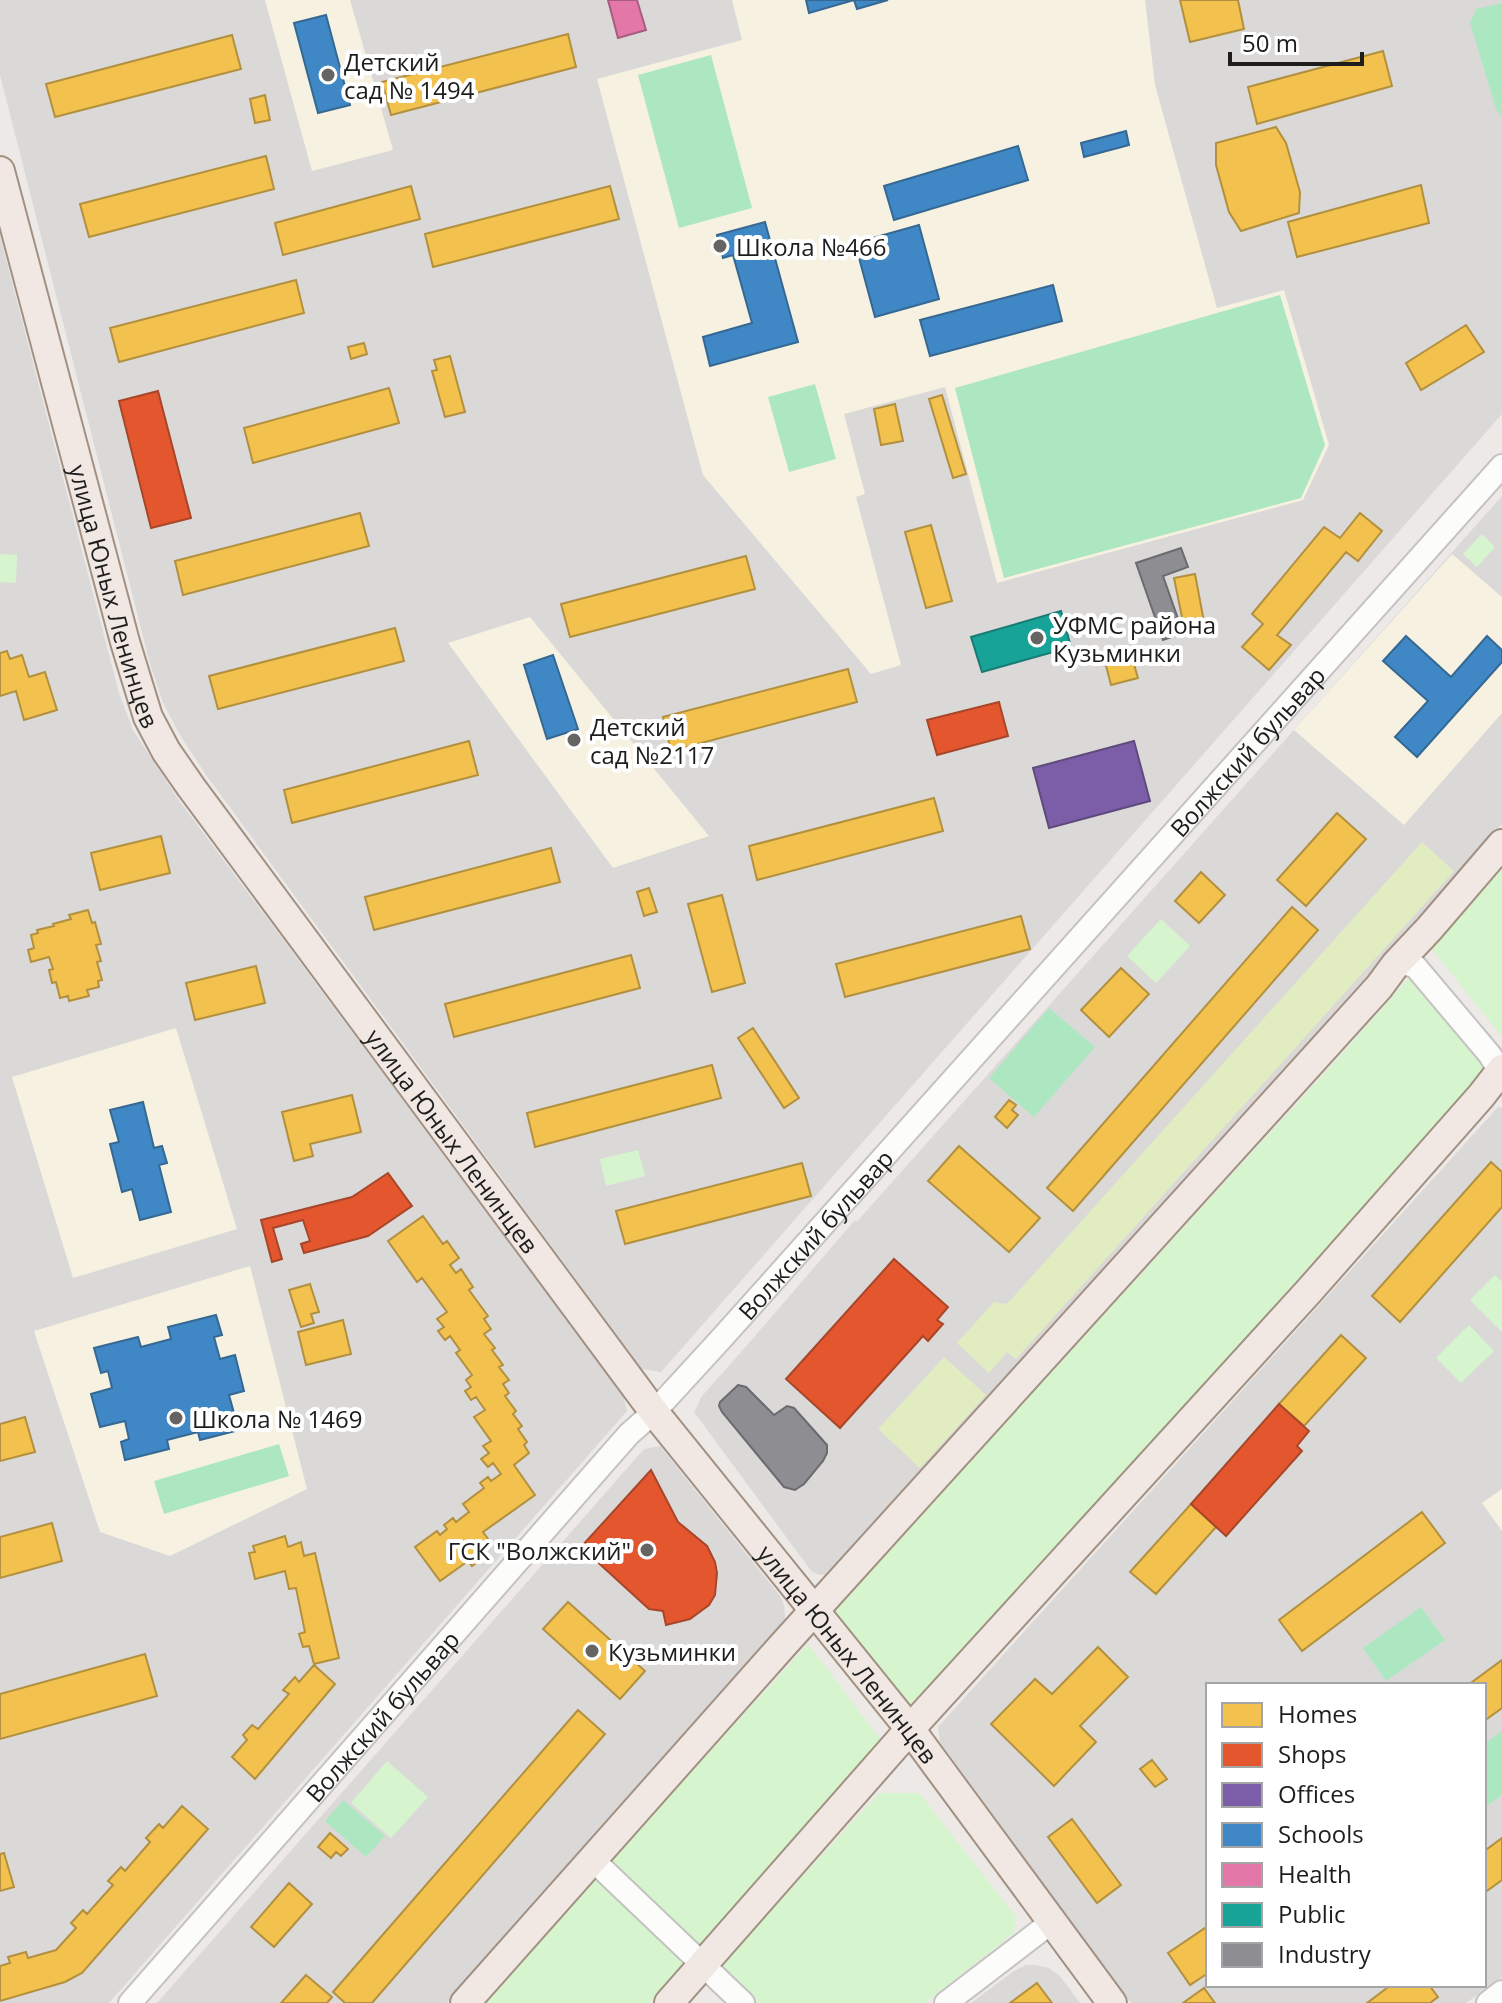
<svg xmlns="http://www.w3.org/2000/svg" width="1502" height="2003" viewBox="0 0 1502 2003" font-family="'Open Sans',sans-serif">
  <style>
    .residential { fill: #dbd9d8; fill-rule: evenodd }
    .education { fill: #f6f1e0 }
    .grass { fill: #e2ecc1 }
    .park { fill: #d6f5ce }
    .pitch { fill: #ade7c2 }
    .parking { fill: #dad9d7 }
    .homes { fill: #f2c14e; stroke: #b2903f; stroke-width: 2 }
    .shops { fill: #e4572e; stroke: #a84629; stroke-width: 2 }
    .offices { fill: #7b5ea7; stroke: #5f4a7e; stroke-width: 2 }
    .schools { fill: #3f88c5; stroke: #356893; stroke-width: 2 }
    .health { fill: #e377a8; stroke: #a85c7e; stroke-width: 2 }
    .public { fill: #17a398; stroke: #197b73; stroke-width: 2 }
    .industry { fill: #8d8d92; stroke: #6b6b6f; stroke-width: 2 }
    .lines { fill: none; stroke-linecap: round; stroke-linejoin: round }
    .minor-casing { stroke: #c4c3c2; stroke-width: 26 }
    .major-casing { stroke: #a29182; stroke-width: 32 }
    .minor { stroke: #fcfcfb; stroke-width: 22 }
    .major { stroke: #f1e8e3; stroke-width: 28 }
    .poi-dot { fill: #656463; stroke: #fff; stroke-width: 3 }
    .labels { text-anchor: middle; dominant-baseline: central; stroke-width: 8; stroke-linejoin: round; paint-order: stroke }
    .poi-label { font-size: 24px; fill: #1d1d1d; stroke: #fff; text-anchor: start }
    .street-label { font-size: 24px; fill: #1d1d1d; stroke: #fff }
  </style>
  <rect width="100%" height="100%" fill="#ece9e6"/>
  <!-- residential -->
  <path class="residential" d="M0 0H1502V414L661 1372 642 1369 206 775 180 735 163 703 150 664 0 75Z
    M0 236 119 693 133 730 178 799 623 1395 627 1411 109 2003H0Z
    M1502 496V824L1405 937 831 1571 827 1574 821 1575 812 1572 694 1412 702 1396Z
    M1498 1107 1502 1108V1977L1466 2003H1131L940 1742 938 1727ZM1208 1685H1484V1985H1208Z
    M660 1446 780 1596 784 1605 785 1618 783 1627 447 2003H157L644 1449Z
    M1026 1965H1036L1049 1968 1060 1976 1080 2003H971L1014 1971Z"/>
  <!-- education -->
  <path class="education" d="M265 0H350L393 150 312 171Z
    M732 0H1145L1155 85 1217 308 1284 290 1329 445 1303 500 997 583 945 387 844 414 865 494 856 497 901 665 871 674 703 475 597 79 742 40Z
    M1452 554 1502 597V713L1404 825 1294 730Z
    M530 617 709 836 613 868 448 643Z
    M176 1028 237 1229 73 1278 12 1077Z
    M250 1266 307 1489 170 1556 100 1532 34 1331Z
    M1502 1489V1531L1482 1503Z"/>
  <!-- grass -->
  <path class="grass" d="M1422 842 1454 871 1016 1359 1007 1352 989 1373 957 1343 994 1302 1007 1304Z
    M944 1357 986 1395 920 1468 878 1429Z"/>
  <!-- park -->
  <path class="park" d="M1482 534 1495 547 1477 567 1463 554Z
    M0 554 17 555 16 583 0 582Z
    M1502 867V1037L1431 948Z
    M1161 919 1190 946 1156 983 1127 956Z
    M1413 973 1487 1067 913 1711 834 1611 1349 1046Z
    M638 1150 645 1176 606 1186 600 1159Z
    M1495 1275 1502 1282V1332L1470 1300Z
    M1469 1325 1494 1351 1461 1383 1436 1358Z
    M808 1644 884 1744 699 1947 611 1860Z
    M387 1761 428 1797 391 1838 351 1803Z
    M879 1793H919L1016 1917 1014 1933 925 2003H758L719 1966Z
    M594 1879 685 1962 649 2003H485Z"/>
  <!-- pitch -->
  <path class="pitch" d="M1502 3V115L1501 116 1496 109 1470 23 1476 9Z
    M711 55 752 208 679 228 638 75Z
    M1280 295 1325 445 1301 498 1004 578 955 388Z
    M815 384 836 459 789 472 768 397Z
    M1049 1008 1095 1047 1034 1117 989 1078Z
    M279 1444 289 1476 164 1514 154 1481Z
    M1421 1607 1445 1640 1386 1681 1363 1648Z
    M1502 1731V1795L1484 1808V1744Z
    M343 1800 385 1836 366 1857 325 1821Z"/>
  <!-- parking -->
  <path class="parking" d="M855 1220 885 1248 780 1372 749 1343Z
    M863 1433 901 1467 822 1556 791 1519Z
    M486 1657 520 1686 435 1782 402 1753Z
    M295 1856 330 1887 316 1903 281 1872Z"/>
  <!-- homes -->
  <path class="homes" d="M1180 0H1238L1244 29 1190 42Z
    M568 34 576 67 391 115 382 82Z
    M232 35 241 69 55 117 46 84Z
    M1383 51 1392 86 1257 124 1248 87Z
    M265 95 270 120 255 123 250 99Z
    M1276 127 1286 143 1300 192 1299 213 1241 231 1229 212 1216 165V143Z
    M266 156 274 189 89 237 80 204Z
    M1421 185 1429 223 1297 257 1288 222Z
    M411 186 420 219 283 255 275 223Z
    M610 186 619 219 433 267 425 234Z
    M296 280 304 313 119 362 110 328Z
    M1466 325 1484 352 1421 390 1406 363Z
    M364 343 367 354 351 359 348 347Z
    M450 356 465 412 445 417 432 371 437 370 434 360Z
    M389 388 399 423 253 463 244 428Z
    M942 395 966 474 953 478 929 399Z
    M895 404 903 441 881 445 874 409Z
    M360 513 369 546 183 595 175 561Z
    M1360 513 1382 531 1358 561 1346 552 1277 635 1291 645 1269 670 1242 647 1263 624 1252 614 1324 527 1340 538Z
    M931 525 952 601 926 608 905 532Z
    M746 556 755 589 570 637 561 604Z
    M1195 574 1205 627 1185 632 1174 578Z
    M395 628 404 661 218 709 209 676Z
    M1129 647 1138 678 1111 685 1103 654Z
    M7 651 10 659 22 655 29 677 45 672 57 710 24 720 16 691 0 696V653Z
    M848 669 857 702 671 751 663 717Z
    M469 741 478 775 292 823 284 790Z
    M934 798 943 831 757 880 749 846Z
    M1337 813 1366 839 1306 906 1277 880Z
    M161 836 170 873 100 890 91 853Z
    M551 848 560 882 374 930 365 897Z
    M1201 872 1225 895 1199 923 1175 901Z
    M649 888 657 912 644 916 637 892Z
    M722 895 745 983 712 992 688 904Z
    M1292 907 1318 930 1073 1211 1047 1188Z
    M88 910 92 923 95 922 101 944 96 945 101 961 97 962 102 980 98 981 99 987 87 990 89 996 69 1001 68 996 60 998 56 982 52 983 49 970 53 969 49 957 31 962 28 950 34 948 31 935 38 933 37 930 54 926 53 924 71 919 69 915Z
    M1021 916 1030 949 845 997 836 964Z
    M631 955 640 988 454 1037 445 1004Z
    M256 966 265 1003 195 1020 186 983Z
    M1121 968 1149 994 1109 1037 1081 1010Z
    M753 1028 799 1098 784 1108 738 1038Z
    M712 1065 721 1098 535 1147 527 1113Z
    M352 1095 361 1132 310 1144 313 1156 294 1161 282 1112Z
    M1009 1100 1016 1105 1012 1110 1018 1115 1007 1128 995 1117Z
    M959 1146 1040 1218 1009 1252 928 1181Z
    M1491 1162 1502 1172V1207L1400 1322 1372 1296Z
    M802 1163 811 1196 625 1244 616 1211Z
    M423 1216 443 1244 447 1241 459 1258 450 1265 456 1273 461 1269 473 1287 469 1290 488 1316 484 1319 491 1329 484 1334 495 1348 492 1350 503 1365 499 1367 509 1380 503 1384 509 1393 505 1396 516 1411 513 1414 522 1426 518 1429 527 1442 524 1445 529 1453 514 1465 535 1495 483 1532 491 1543 484 1548 488 1554 472 1566 468 1561 440 1581 415 1547 437 1531 440 1535 447 1529 444 1525 453 1518 456 1522 469 1512 463 1504 484 1488 480 1483 488 1477 491 1481 501 1474 493 1463 488 1467 481 1459 489 1453 483 1446 491 1441 474 1417 485 1410 476 1397 471 1400 465 1391 471 1387 466 1380 472 1375 456 1353 460 1350 450 1336 445 1340 438 1331 444 1327 437 1319 447 1312 422 1278 417 1282 388 1241Z
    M310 1284 319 1312 311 1314 314 1323 301 1327 289 1290Z
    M343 1320 351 1354 306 1365 298 1332Z
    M1341 1335 1366 1358 1304 1426 1279 1404Z
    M25 1417 35 1452 0 1461V1424Z
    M1191 1504 1216 1527 1156 1594 1130 1572Z
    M1422 1512 1445 1543 1302 1651 1279 1620Z
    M52 1523 62 1561 0 1578V1537Z
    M285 1536 288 1547 301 1542 304 1556 315 1553 339 1658 314 1664 309 1646 303 1647 299 1634 305 1632 296 1588 289 1589 285 1571 255 1579 249 1553 255 1552 253 1546Z
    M568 1602 645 1671 620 1699 543 1629Z
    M1098 1647 1128 1677 1080 1726 1096 1742 1054 1786 991 1724 1035 1679 1052 1694Z
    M145 1654 157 1696 0 1739V1694Z
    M1502 1660V1708L1484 1721V1685H1468Z
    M314 1665 335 1684 255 1779 232 1757 247 1740 243 1735 252 1725 258 1729 289 1694 283 1690 295 1677 299 1682Z
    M578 1710 605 1734 372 2003H345L333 1992Z
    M1152 1760 1167 1779 1155 1787 1140 1769Z
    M182 1806 208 1829 82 1973 65 1982 0 2001V1966L10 1963 8 1957 26 1952 28 1958 56 1950 76 1928 71 1923 83 1910 87 1914 113 1885 108 1881 121 1867 125 1871 150 1842 146 1838 159 1824 163 1828Z
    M1072 1819 1121 1885 1097 1903 1048 1837Z
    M330 1833 348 1849 341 1856 336 1852 331 1858 318 1847Z
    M1502 1838V1880L1484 1893V1845L1487 1849Z
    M4 1853 14 1887 0 1891V1854Z
    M289 1883 312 1904 274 1947 251 1927Z
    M1208 1926V1973L1190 1985 1168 1953Z
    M306 1975 332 1997 327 2003H281Z
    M1037 1983 1052 2003H1010Z
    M1391 1985H1429L1438 1997 1430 2003H1367Z
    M1204 1988 1215 2003H1183Z"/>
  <!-- shops -->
  <path class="shops" d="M158 391 191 518 151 528 119 401Z
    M999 702 1008 736 937 755 927 720Z
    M388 1173 412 1206 368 1236 304 1253 301 1244 310 1241 303 1220 273 1228 282 1259 272 1262 261 1220 352 1197Z
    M894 1259 948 1307 937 1320 943 1324 935 1333 928 1341 923 1336 840 1428 786 1379Z
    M1279 1404 1309 1431 1297 1446 1302 1451 1226 1536 1191 1504Z
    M651 1470 678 1522 707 1546 715 1562 717 1573 715 1595 709 1605 690 1619 666 1625 663 1611 649 1609 581 1547Z"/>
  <!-- offices -->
  <path class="offices" d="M1134 741 1150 801 1049 828 1033 768Z"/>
  <!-- schools -->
  <path class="schools" d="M806 0H854L809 13Z
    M854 0H888L857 9Z
    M326 15 350 105 318 113 294 23Z
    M1126 131 1129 145 1084 157 1081 143Z
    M1018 146 1028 180 894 220 884 186Z
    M765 222 798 342 710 366 703 337 752 323 733 255 723 258 717 235Z
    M919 225 939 299 875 317 855 243Z
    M1053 285 1062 321 930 356 920 320Z
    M1406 636 1451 677 1487 636 1502 650V662L1417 757 1395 737 1428 701 1383 661Z
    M553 655 578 729 547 739 524 665Z
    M143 1102 154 1148 162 1146 167 1163 159 1165 171 1212 140 1220 132 1189 122 1192 110 1144 119 1142 110 1110Z
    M216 1315 222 1335 214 1337 220 1359 235 1355 244 1391 229 1395 234 1413 238 1412 243 1429 200 1440 198 1432 167 1440 169 1449 125 1460 121 1442 129 1439 125 1421 100 1427 91 1394 112 1388 108 1371 101 1373 94 1348 138 1337 141 1347 171 1339 168 1327Z"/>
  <!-- health -->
  <path class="health" d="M608 0H637L646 30 618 38Z"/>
  <!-- public -->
  <path class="public" d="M1061 611 1071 647 982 672 971 637Z"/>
  <!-- industry -->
  <path class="industry" d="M1181 548 1188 567 1163 576 1183 633 1163 640 1136 563Z
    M738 1385 746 1387 774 1415 787 1406 794 1408 827 1445V1453L823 1461 804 1484 795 1490 784 1487 722 1412 719 1406 720 1402Z"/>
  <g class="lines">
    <defs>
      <g id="minor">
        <path d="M1396 964H1406L1415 966 1490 1055 1496 1065V1077"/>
        <path d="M592 1859 743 2003"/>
        <path id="s1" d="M130 2003 629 1434 654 1412 721 1339 1502 466"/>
        <path d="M946 2003 1053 1921"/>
        <path d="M1488 2003 1502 1992"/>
      </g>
      <g id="major">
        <path id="s2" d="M0 171 125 642 148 717 166 751 191 787 654 1412 910 1729 1112 2003"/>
        <path d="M465 2003 783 1645 1379 987 1396 964 1429 929 1502 844"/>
        <path d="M669 2003 910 1729 1309 1291 1481 1096 1502 1069"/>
      </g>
    </defs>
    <!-- minor casing -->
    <use href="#minor" class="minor-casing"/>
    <!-- major casing -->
    <use href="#major" class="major-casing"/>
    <!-- minor -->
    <use href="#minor" class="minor"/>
    <!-- major -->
    <use href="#major" class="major"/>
  </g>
  <!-- markers -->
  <g class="poi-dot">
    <circle cx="328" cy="75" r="8"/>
    <circle cx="720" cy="246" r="8"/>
    <circle cx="1037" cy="638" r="8"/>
    <circle cx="574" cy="740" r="8"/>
    <circle cx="176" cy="1418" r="8"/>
    <circle cx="647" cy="1550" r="8"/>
    <circle cx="592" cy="1651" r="8"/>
  </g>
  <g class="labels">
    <!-- poi labels -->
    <g class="poi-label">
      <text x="344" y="61">Детский<tspan x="344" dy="28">сад № 1494</tspan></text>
      <text x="736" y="246">Школа №466</text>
      <text x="1053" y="624">УФМС района<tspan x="1053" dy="28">Кузьминки</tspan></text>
      <text x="590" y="726">Детский<tspan x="590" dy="28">сад №2117</tspan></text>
      <text x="192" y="1418">Школа № 1469</text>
      <text x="631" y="1550" text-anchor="end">ГСК "Волжский"</text>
      <text x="608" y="1651">Кузьминки</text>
    </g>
    <!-- street labels -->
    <g class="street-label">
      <text stroke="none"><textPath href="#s2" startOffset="440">улица Юных Ленинцев</textPath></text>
      <text stroke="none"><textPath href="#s1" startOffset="1678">Волжский бульвар</textPath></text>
      <text stroke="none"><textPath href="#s2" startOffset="1088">улица Юных Ленинцев</textPath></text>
      <text stroke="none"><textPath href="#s1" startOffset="1030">Волжский бульвар</textPath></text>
      <text stroke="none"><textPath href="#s2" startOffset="1736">улица Юных Ленинцев</textPath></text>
      <text stroke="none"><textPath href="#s1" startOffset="382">Волжский бульвар</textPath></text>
    </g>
  </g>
  <!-- legend -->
  <rect x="1206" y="1683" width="280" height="304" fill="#ffffff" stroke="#a5a5a5" stroke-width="2"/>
  <rect x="1222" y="1703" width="40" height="24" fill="#f2c14e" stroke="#a5a5a5" stroke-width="2"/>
  <text x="1278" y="1723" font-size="24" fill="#1d1d1d">Homes</text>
  <rect x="1222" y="1743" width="40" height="24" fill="#e4572e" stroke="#a5a5a5" stroke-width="2"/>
  <text x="1278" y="1763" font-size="24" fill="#1d1d1d">Shops</text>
  <rect x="1222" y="1783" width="40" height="24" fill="#7b5ea7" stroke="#a5a5a5" stroke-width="2"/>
  <text x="1278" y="1803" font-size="24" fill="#1d1d1d">Offices</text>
  <rect x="1222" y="1823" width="40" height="24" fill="#3f88c5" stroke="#a5a5a5" stroke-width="2"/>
  <text x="1278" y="1843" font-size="24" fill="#1d1d1d">Schools</text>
  <rect x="1222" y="1863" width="40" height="24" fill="#e377a8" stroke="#a5a5a5" stroke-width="2"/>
  <text x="1278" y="1883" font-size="24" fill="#1d1d1d">Health</text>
  <rect x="1222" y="1903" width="40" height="24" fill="#17a398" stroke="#a5a5a5" stroke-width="2"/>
  <text x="1278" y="1923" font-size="24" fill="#1d1d1d">Public</text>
  <rect x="1222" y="1943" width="40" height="24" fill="#8d8d92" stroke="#a5a5a5" stroke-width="2"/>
  <text x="1278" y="1963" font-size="24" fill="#1d1d1d">Industry</text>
  <!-- scale -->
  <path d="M1230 52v12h132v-12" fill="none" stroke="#1d1d1d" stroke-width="4"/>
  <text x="1242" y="52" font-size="24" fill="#1d1d1d" stroke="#ffffff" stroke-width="6" paint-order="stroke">50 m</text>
</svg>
